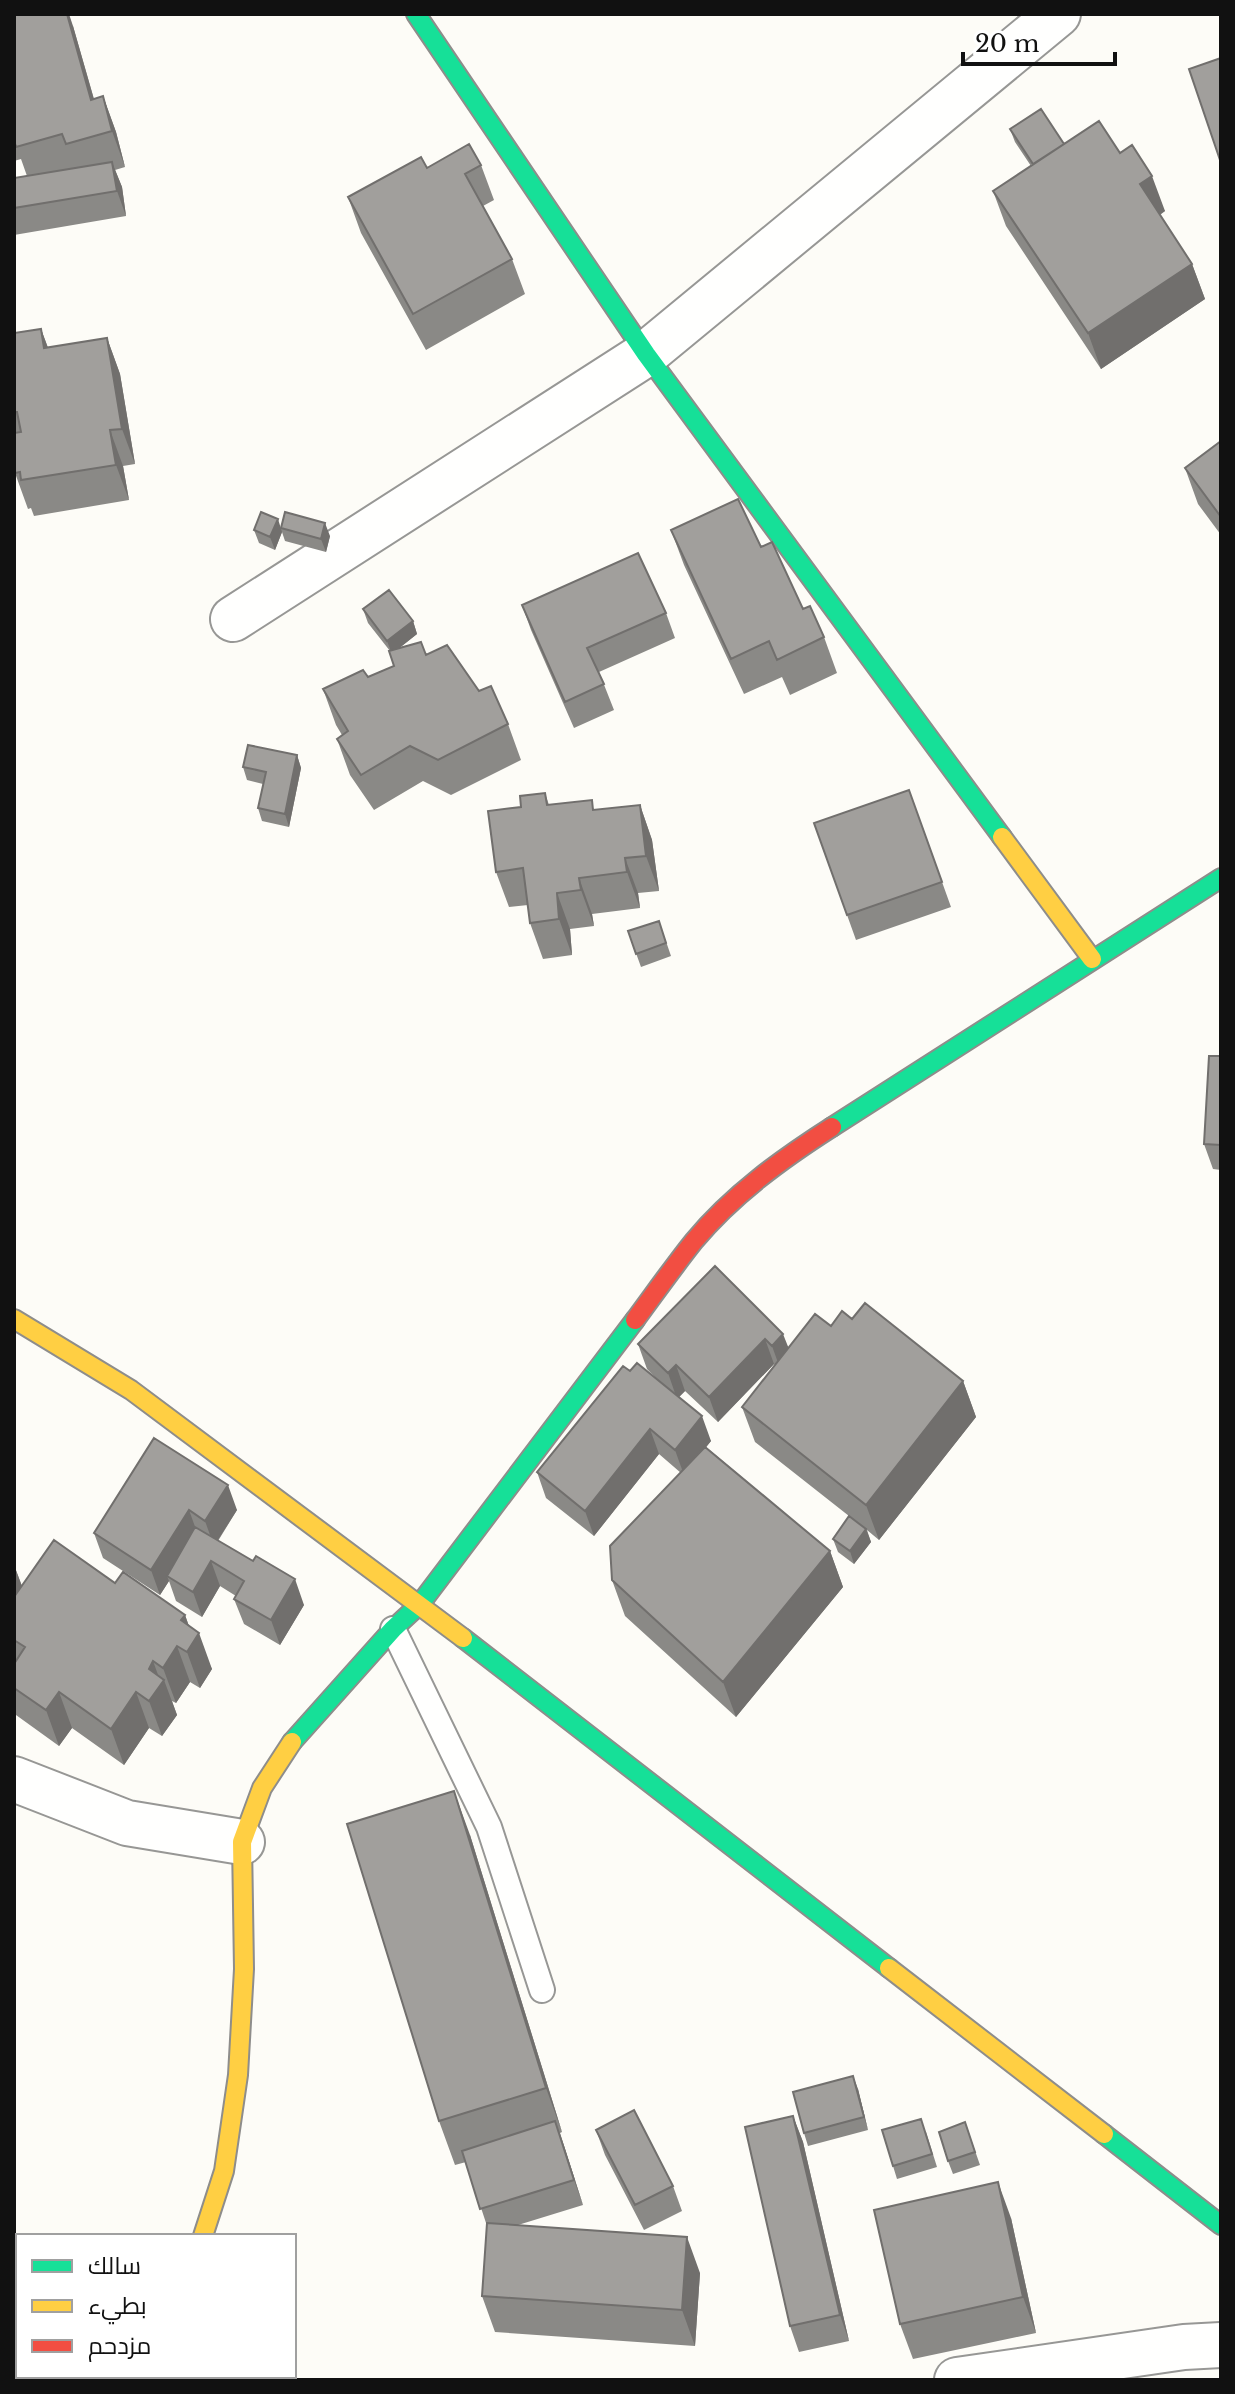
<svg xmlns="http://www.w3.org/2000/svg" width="1235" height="2394" viewBox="0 0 1235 2394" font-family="'Libre Baskerville',Cairo,serif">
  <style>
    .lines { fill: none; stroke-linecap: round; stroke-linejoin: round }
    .lane-casing { stroke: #979795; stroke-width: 28 }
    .street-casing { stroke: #979795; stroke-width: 48 }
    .fast-casing { stroke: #8e8d8b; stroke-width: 22 }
    .slow-casing { stroke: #8e8d8b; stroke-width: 22 }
    .jam-casing { stroke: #8e8d8b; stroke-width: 22 }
    .lane { stroke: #fffffe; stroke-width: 24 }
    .street { stroke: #fffffe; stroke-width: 44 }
    .fast { stroke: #16e098; stroke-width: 18 }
    .slow { stroke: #ffcf43; stroke-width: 18 }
    .jam { stroke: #f24e42; stroke-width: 18 }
    .wall { fill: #8a8986 }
    .shaded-wall { fill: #716f6d }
    .building { fill: #a19f9c; stroke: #716f6d; stroke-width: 2 }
  </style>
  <rect width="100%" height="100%" fill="#fdfcf7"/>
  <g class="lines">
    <defs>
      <path id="lane" d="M393 1629 489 1827 542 1990"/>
      <path id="street" d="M233 619 646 354 1058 14
        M14 1779 127 1823 242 1842
        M957 2380 1184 2347 1221 2345"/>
      <path id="fast" d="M416 14 646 354 1002 837
        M832 1127 1221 878
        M463 1638 889 1968
        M292 1742 393 1629 420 1604 635 1320
        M1104 2134 1221 2225
        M108 2380 112 2376"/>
      <path id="slow" d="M1002 837 1092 959
        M14 1319 131 1390 463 1638
        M889 1968 1104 2134
        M203 2236 224 2171 238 2075 244 1969 242 1842 262 1788 292 1742"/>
      <path id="jam" d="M635 1320C655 1293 674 1266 694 1241 732 1195 782 1159 832 1127"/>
    </defs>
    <!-- lane casing -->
    <use href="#lane" class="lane-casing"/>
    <!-- street casing -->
    <use href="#street" class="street-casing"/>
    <!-- fast casing -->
    <use href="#fast" class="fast-casing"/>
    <!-- slow casing -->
    <use href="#slow" class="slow-casing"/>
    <!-- jam casing -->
    <use href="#jam" class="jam-casing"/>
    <!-- lane -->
    <use href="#lane" class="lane"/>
    <!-- street -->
    <use href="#street" class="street"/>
    <!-- fast -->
    <use href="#fast" class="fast"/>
    <!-- slow -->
    <use href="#slow" class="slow"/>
    <!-- jam -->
    <use href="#jam" class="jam"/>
  </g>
  <!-- wall -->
  <path class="wall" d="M14 14 73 26 94 99 103 96 116 132 125 167 115 170 122 187 126 216 14 235V178L27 176 21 159 14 161Z
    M1010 129 1064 144 1120 153 1165 211 1160 215 1192 264 1205 299 1101 369 1006 226 993 191 1031 166 1015 142Z
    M481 165 494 200 483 206 512 259 525 294 426 350 361 233 348 197 427 168Z
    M41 329 48 348 107 338 120 374 135 464 123 466 129 500 34 516 31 508 28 509 15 473 14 466V333Z
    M1221 441V535L1198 504 1185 468Z
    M281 528 330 536 326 552 285 541 282 532 275 550 259 543 254 530Z
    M671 530 761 547 803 609 824 637 837 673 790 695 782 677 744 694 684 565Z
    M522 605 666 613 675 638 599 672 614 710 574 728 531 630Z
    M363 609 413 621 417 634 399 648 426 655 479 691 508 724 521 760 451 795 423 781 374 810 350 775 337 739 342 735 336 725 323 689 368 677 394 666 390 651 368 623Z
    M297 755 301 768 289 827 262 821 258 808 263 784 247 780 243 767Z
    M909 790 951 907 856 940 814 823Z
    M545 793 549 805 595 810 640 805 652 840 659 891 638 893 640 908 592 914 594 926 570 929 572 955 543 959 530 923 528 905 509 907 496 872 521 807Z
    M659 921 671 956 641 967 628 931Z
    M1221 1056V1170L1213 1169 1204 1144Z
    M715 1266 789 1348 831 1326 852 1319 963 1381 976 1417 879 1540 867 1530 871 1542 854 1564 838 1552 833 1539 849 1516 755 1442 742 1407 775 1365 774 1364 718 1422 685 1391 679 1397 711 1441 706 1447 830 1551 843 1587 736 1717 625 1616 612 1580 681 1473 659 1454 594 1536 546 1498 537 1472 630 1371 656 1378 647 1369 638 1344Z
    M154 1438 237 1510 218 1541 304 1605 280 1645 244 1624 234 1599 236 1596 220 1586 202 1617 176 1601 169 1581 160 1595 103 1558 94 1533Z
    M14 1565 22 1586 115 1583 185 1615 189 1626 212 1669 200 1688 190 1682 176 1703 172 1701 177 1715 162 1736 149 1728 124 1765 72 1728 59 1746 16 1715 14 1711Z
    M470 1835 562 2132 560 2133 583 2205 518 2225 700 2273 695 2346 495 2332 482 2296 487 2226 466 2162 455 2165 439 2121Z
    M858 2089 868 2130 808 2146 804 2133Z
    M793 2116 803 2142 849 2341 799 2352 790 2326Z
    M965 2122 980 2165 953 2174 948 2161Z
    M596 2130 673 2186 682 2211 644 2230 605 2155Z
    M926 2132 937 2167 897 2179 893 2166Z
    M1011 2218 1036 2333 913 2359 900 2324Z"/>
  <!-- shaded-wall -->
  <path class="shaded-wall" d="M67 14H69L73 26 104 135 91 100Z
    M103 96 116 132 125 167 112 131Z
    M112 162 122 187 126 216 117 191Z
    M1152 176 1165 211 1153 219 1140 184Z
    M1192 264 1205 299 1101 369 1088 333Z
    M41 329 54 364 44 348Z
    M107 338 120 374 135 464 122 429Z
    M110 430 123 466 129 500 116 465Z
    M278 519 282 532 275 550 270 537Z
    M325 523 330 536 326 552 321 539Z
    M413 621 417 634 392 654 387 641Z
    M297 755 301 768 289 827 285 814Z
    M640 805 652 840 659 891 646 856Z
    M625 858 638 893 640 908 627 872Z
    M579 878 592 914 594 926 581 890Z
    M557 893 570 929 572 955 559 919Z
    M783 1334 793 1359 781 1371 772 1346Z
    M765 1339 774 1364 718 1422 709 1397Z
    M676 1365 685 1391 677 1399 668 1373Z
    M963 1381 976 1417 879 1540 866 1505Z
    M702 1416 711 1441 684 1475 675 1450Z
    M650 1429 659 1454 594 1536 585 1511Z
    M228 1485 237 1510 214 1546 205 1521Z
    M189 1510 198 1535 167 1576 169 1581 160 1595 151 1570Z
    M866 1529 871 1542 854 1564 850 1551Z
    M830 1551 843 1587 736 1717 723 1682Z
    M211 1561 220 1586 202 1617 193 1592Z
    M14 1565 27 1600 14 1615Z
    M295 1579 304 1605 280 1645 271 1620Z
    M185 1615 194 1641 199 1633 212 1669 200 1688 187 1652 181 1620Z
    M177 1646 190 1682 176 1703 163 1668Z
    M153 1661 161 1683 164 1680 177 1715 162 1736 149 1701V1669Z
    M59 1692 72 1728 59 1746 46 1710Z
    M136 1692 149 1728 124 1765 111 1729Z
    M454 1791 470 1835 562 2132 546 2088Z
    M853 2076 858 2089 868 2130 864 2117Z
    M793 2116 803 2142 849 2341 840 2315Z
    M555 2121 564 2146 583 2205 574 2180Z
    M998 2182 1011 2218 1036 2333 1023 2297Z
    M687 2237 700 2273 695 2346 682 2310Z"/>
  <!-- building -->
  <path class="building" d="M14 14H67L91 100 103 96 112 131 66 144 62 134 16 147 14 140Z
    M1221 58V163L1189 69Z
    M1041 109 1064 144 1033 164 1010 129Z
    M1099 121 1120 153 1132 145 1152 176 1140 184 1192 264 1088 333 993 191Z
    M469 144 481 165 465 174 512 259 413 314 348 197 421 157 427 168Z
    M112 162 117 191 14 208V178Z
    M41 329 44 348 107 338 122 429 110 430 116 465 21 480 20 472 15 473 14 433 21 432 17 412H14V333Z
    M1221 441V517L1185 468Z
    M738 499 761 547 772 542 803 609 810 606 824 637 777 660 769 641 731 659 671 530Z
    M261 512 278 519 270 537 254 530Z
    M285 512 325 523 321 539 281 528Z
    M638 553 666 613 587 648 604 684 565 702 522 605Z
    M389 590 413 621 387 641 363 609Z
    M421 642 426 655 447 645 479 691 491 686 508 724 438 760 410 746 361 775 337 739 348 731 323 689 363 670 368 677 394 666 389 651Z
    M248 745 297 755 285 814 258 808 266 772 243 767Z
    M909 790 942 882 847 915 814 823Z
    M545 793 547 805 592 800 593 810 640 805 646 856 625 858 627 872 579 878 581 890 557 893 559 919 530 923 523 868 496 872 488 811 521 807 520 796Z
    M659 921 666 943 636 954 628 931Z
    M1209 1056H1221V1145L1204 1144Z
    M715 1266 783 1334 772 1346 765 1339 709 1397 676 1365 668 1373 638 1344Z
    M865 1303 963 1381 866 1505 742 1407 815 1314 831 1326 842 1311 852 1319Z
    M637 1363 702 1416 675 1450 650 1429 585 1511 537 1472 623 1366 630 1371Z
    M154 1438 228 1485 205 1521 189 1510 151 1570 94 1533Z
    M705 1447 830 1551 723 1682 612 1580 610 1546Z
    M849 1516 866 1529 850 1551 833 1539Z
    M195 1527 253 1561 256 1556 295 1579 271 1620 234 1599 244 1581 211 1561 193 1592 167 1576Z
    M54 1540 115 1583 123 1572 185 1615 181 1620 199 1633 187 1652 177 1646 163 1668 153 1661 149 1669 164 1680 149 1701 136 1692 111 1729 59 1692 46 1710 14 1688V1664L25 1647 14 1640V1597Z
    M454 1791 546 2088 439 2121 347 1824Z
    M853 2076 864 2117 804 2133 793 2092Z
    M634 2110 673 2186 635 2205 596 2130Z
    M793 2116 840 2315 790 2326 745 2127Z
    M921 2119 932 2154 893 2166 882 2130Z
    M555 2121 574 2180 480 2209 462 2151Z
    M965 2122 975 2152 948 2161 939 2132Z
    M998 2182 1023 2297 900 2324 874 2210Z
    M487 2223 687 2237 682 2310 482 2296Z"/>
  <!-- border -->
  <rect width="1235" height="2394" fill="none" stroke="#111111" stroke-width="32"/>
  <!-- legend -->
  <rect x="16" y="2234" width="280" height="144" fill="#ffffff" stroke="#a0a0a0" stroke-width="2"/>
  <rect x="32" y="2260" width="40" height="12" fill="#16e098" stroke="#a0a0a0" stroke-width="2"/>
  <text x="88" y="2274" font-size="24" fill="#111111">سالك</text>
  <rect x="32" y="2300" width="40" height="12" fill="#ffcf43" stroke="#a0a0a0" stroke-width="2"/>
  <text x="88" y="2314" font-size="24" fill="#111111">بطيء</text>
  <rect x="32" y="2340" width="40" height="12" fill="#f24e42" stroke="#a0a0a0" stroke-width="2"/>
  <text x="88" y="2354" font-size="24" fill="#111111">مزدحم</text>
  <!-- scale -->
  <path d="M963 52v12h152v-12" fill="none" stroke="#111111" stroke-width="4"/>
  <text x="975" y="52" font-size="24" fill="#111111" stroke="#ffffff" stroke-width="6" paint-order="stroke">20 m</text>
</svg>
